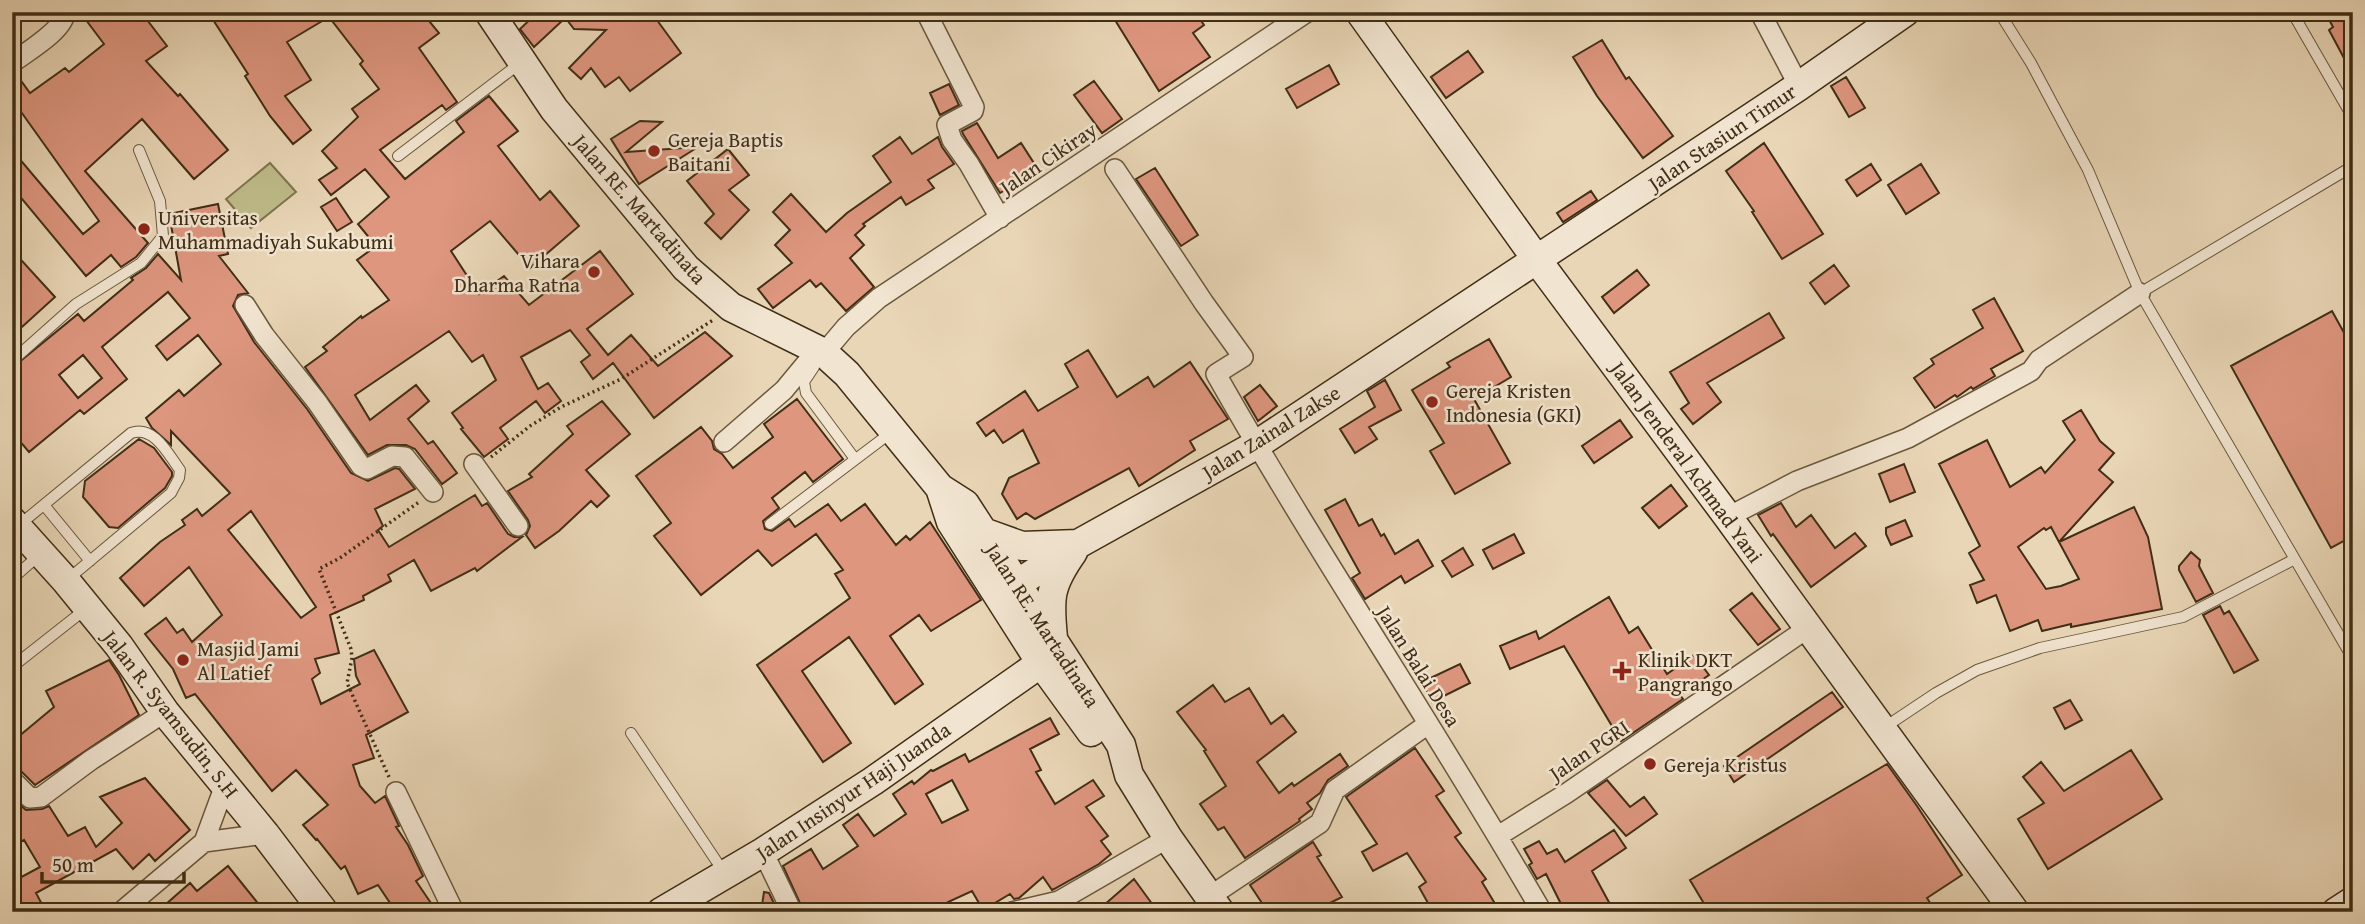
<svg xmlns="http://www.w3.org/2000/svg" width="2365" height="924" viewBox="0 0 2365 924" font-family="'Gentium Book Plus',serif">
  <style>
    .green { fill: #bebc89; stroke: #7f754f; stroke-width: 2 }
    .building { fill: #de967f; stroke: #402e15; stroke-width: 2; fill-rule: evenodd }
    .lines { fill: none; stroke-linecap: round; stroke-linejoin: round }
    .lane-casing { stroke: #6a583d; stroke-width: 12 }
    .street-casing { stroke: #6a583d; stroke-width: 22 }
    .secondary-casing { stroke: #402e15; stroke-width: 31 }
    .path { stroke: #402e15; stroke-width: 3.5; stroke-dasharray: 2 3.5; stroke-linecap: butt }
    .lane { stroke: #f1e4d0; stroke-width: 10 }
    .street { stroke: #f1e4d0; stroke-width: 19 }
    .secondary { stroke: #f1e4d0; stroke-width: 28 }
    .poi-dot { fill: #8f2418; stroke: #f1e4d0; stroke-width: 2.5 }
    .labels { text-anchor: middle; dominant-baseline: central; stroke-width: 5; stroke-linejoin: round; paint-order: stroke }
    .street-label { font-size: 21px; fill: #402e15; stroke: #f1e4d0 }
    .poi-label { font-size: 21px; fill: #402e15; stroke: #f1e4d0; text-anchor: start }
  </style>
  <rect width="100%" height="100%" fill="#e9d6b6"/>
  <filter id="stains"><feTurbulence type="fractalNoise" baseFrequency=".00286" numOctaves="4"/><feColorMatrix values="0 0 0 0 .2 0 0 0 0 .09 0 0 0 0 .02 0 0 0 .5 -.17"/></filter>
  <radialGradient id="worn" r=".72"><stop offset=".6" stop-color="#630" stop-opacity="0"/><stop offset="1" stop-color="#630" stop-opacity=".3"/></radialGradient>
  <!-- green -->
  <path class="green" d="M270 163 296 192 251 228 226 199Z"/>
  <!-- building -->
  <path class="building" d="M80 12H141L167 46 146 61 178 96 180 94 228 150 194 179 142 119 85 171 148 243 136 257 121 267 111 255 86 276 12 187V150L83 234 99 221 19 109 12 113V75L16 74 30 93 65 68 69 72 104 44Z
    M208 12H417L422 19 425 16 439 33 419 48 457 102 446 110 442 105 380 150 405 179 464 132 456 121 489 96 518 131 498 146 540 200 550 191 579 226 530 268 490 221 451 251 479 294 504 276 529 305 600 251 633 294 587 329 608 355 631 335 658 366 705 332 732 356 654 418 613 363 593 379 581 362 590 355 570 330 521 357 538 389 548 383 561 401 545 413 536 401 500 428 508 439 484 457 461 429 463 428 452 413 496 380 483 355 472 362 449 331 355 395 370 420 416 385 429 401 408 419 428 444 433 441 457 473 442 484 415 449 406 445H387L368 455 305 367 327 351 323 347 361 316 362 318 389 300 357 260 376 246 358 224 389 197 365 169 331 195 319 180 337 168 322 151 358 117 352 109 379 89 360 64 363 61 329 17 287 42 311 80 285 96 311 130 293 144 270 116 245 76 248 74Z
    M538 12H555L563 20 534 47 520 29Z
    M561 12H651L681 53 630 91 619 77 605 87 591 68 581 79 569 68 606 30 574 29Z
    M1110 12H1195L1204 25 1193 33 1210 57 1159 91Z
    M2325 12H2353V75L2329 30 2333 27Z
    M1602 40 1626 79 1629 77 1673 136 1643 158 1597 96 1573 57Z
    M1468 51 1483 72 1446 98 1431 77Z
    M1329 65 1339 84 1297 108 1286 89Z
    M1846 77 1865 108 1849 117 1831 86Z
    M1094 81 1122 119 1102 133 1074 95Z
    M949 84 959 105 940 115 930 93Z
    M640 121 662 122 626 152 698 147 639 184 611 139Z
    M977 123 998 158 1021 143 1039 171 1000 193 963 134 962 131Z
    M900 137 912 154 938 137 942 147 954 164 928 180 934 188 906 205 901 197 863 224 865 226 855 235 864 245 850 258 874 287 846 311 821 283 816 287 810 280 773 308 758 289 792 263 775 245 790 230 773 212 791 194 826 232 847 213 891 182 873 156Z
    M1764 143 1823 234 1782 259 1752 212 1754 211 1726 171Z
    M728 149 749 175 729 190 749 210 721 239 705 223 714 214 687 181Z
    M1871 164 1881 180 1857 196 1846 180Z
    M1921 164 1939 193 1906 214 1888 185Z
    M1155 168 1198 235 1181 246 1136 179Z
    M1591 191 1597 200 1563 222 1557 213Z
    M336 198 352 222 337 231 321 207Z
    M218 204 228 254 219 256 248 293 238 295 233 306 254 342 307 409 351 473 368 481 395 468 399 469 415 489 375 509 383 526 378 530 389 547 475 495 482 506 487 503 508 534 514 537H522L477 571 475 568 431 591 414 560 388 575 391 581 363 596 364 600 330 615 339 653 315 659 320 673 312 679 321 704 360 684 356 676 354 659 374 650 408 712 366 735 374 758 353 765 360 786 375 803 385 796 399 826 396 827 408 845 423 876 416 881 437 912H396L378 885 358 894 345 866 341 869 317 839 316 840 303 825 328 805 296 770 272 791 195 694 186 698 173 669 145 634 166 618 177 633 183 629 192 642 222 615 189 567 144 606 120 578 160 542 185 525 182 520 197 509 202 516 230 493 171 431V445L152 428 146 418 179 390 184 396 221 364 198 335 167 360 156 346 190 318 168 292 102 347 127 379 84 414 80 410 29 452 12 432V423L19 418 12 410V368L78 314 84 321 133 280 131 278 146 268 158 254 181 280 169 214ZM83 355 102 378 78 398 59 375ZM251 511 316 607 301 618 228 530Z
    M12 250 55 297 12 336Z
    M1834 265 1849 286 1825 304 1810 283Z
    M1637 270 1649 285 1614 313 1602 297Z
    M1994 298 2023 351 1991 369 1995 376 1973 389 1971 387 1957 397 1955 395 1935 408 1914 378 1934 364 1931 359 1983 328 1973 310Z
    M2332 311 2353 349V536L2331 548 2231 366Z
    M1769 313 1784 338 1707 383 1721 402 1693 424 1681 409 1689 403 1670 372Z
    M1489 339 1511 377 1474 399 1510 463 1455 494 1430 451 1444 443 1412 390 1450 367 1447 363Z
    M1088 350 1117 397 1148 377 1154 387 1190 362 1228 419 1190 441 1195 450 1139 486 1129 468 1035 519 1026 513 1017 519 1002 494 1009 478 1039 463 1023 430 1003 443 994 430 986 436 977 423 1025 391 1038 411 1078 387 1065 364Z
    M1385 380 1401 410 1369 427 1377 439 1355 453 1340 429 1375 407 1367 391Z
    M1260 385 1277 406 1258 421 1244 397Z
    M797 399 843 459 813 482 805 472 772 498 779 508 763 521 765 529 772 531 789 519 795 527 828 504 841 521 865 504 896 545 906 536 910 540 930 522 981 600 931 631 919 615 890 636 923 684 895 704 849 637 802 671 851 743 823 762 757 665 850 598 835 574 843 570 816 534 772 566 758 550 701 595 654 536 671 523 636 476 701 427 712 441 714 449 722 454 733 468 773 437 764 424Z
    M602 401 630 434 586 470 609 496 597 507 591 501 559 531 535 548 526 535 530 526 528 520 508 491 532 477 529 474 573 434 567 426Z
    M2081 410 2100 441 2114 453 2099 470 2113 482 2059 542 2051 527 2046 530 2044 528 2018 547 2046 589 2061 586 2079 579 2059 542 2134 507 2148 537 2162 609 2071 627V624L2042 631 2038 620 2010 631 1996 595 1977 603 1970 585 1984 580 1969 553 1980 546 1939 464 1987 440 2010 487 2041 467 2045 473 2075 440 2063 421Z
    M1620 420 1632 437 1594 463 1582 446Z
    M139 439 154 448 172 472V476L165 488 118 528 109 527 83 497 85 481Z
    M1904 464 1915 492 1890 502 1879 474Z
    M1671 485 1687 506 1659 528 1642 508Z
    M1345 499 1359 526 1372 519 1381 536 1384 534 1395 554 1418 540 1433 566 1405 583 1401 576 1365 599 1352 578 1360 573 1325 510Z
    M1781 503 1796 527 1811 515 1835 548 1855 533 1866 546 1811 587 1773 534 1771 536 1758 515Z
    M1905 520 1912 536 1891 545 1886 534V528Z
    M1514 534 1524 553 1493 569 1483 550Z
    M1463 548 1473 565 1452 577 1442 561Z
    M2191 552 2200 560 2199 566 2213 593 2196 602 2179 570V566Z
    M1752 593 1780 629 1758 645 1730 610Z
    M1609 597 1629 633 1638 627 1667 674 1694 655 1709 675 1680 695 1683 699 1621 741 1564 646 1510 669 1500 646 1536 631 1539 639Z
    M2220 606 2224 614 2229 611 2258 660 2234 673 2203 615Z
    M109 660 119 675 139 715 35 785 21 771 12 768V742L54 707 46 691Z
    M1460 664 1470 683 1432 702 1422 682Z
    M1213 685 1225 702 1249 688 1271 724 1283 715 1296 732 1257 762 1279 793 1292 783 1294 786 1340 754 1348 766 1328 780 1320 793 1307 803 1312 809 1299 819 1300 821 1245 858 1224 827 1218 830 1200 804 1226 786 1204 751 1206 750 1177 712Z
    M1832 692 1843 707 1734 782 1724 766Z
    M2070 700 2082 720 2065 729 2054 708Z
    M1050 718 1059 734 1030 749 1041 770 1036 772 1055 804 1093 780 1104 796 1086 807 1108 836 1101 841 1111 854 1099 864 1054 889 1052 890 1043 877 1019 898 1014 899 1010 894 983 910 972 891 948 902 951 912H804L783 866 811 849 823 869 858 846 843 825 858 814 874 836 906 814 893 794 912 781 914 784 931 770 933 771 965 754 969 762ZM952 780 968 810 942 823 926 794Z
    M1415 748 1444 791 1436 796 1461 833 1455 837 1486 879 1482 882 1500 912H1433L1419 887 1426 882 1407 853 1373 871 1362 852 1377 844 1346 797Z
    M2131 750 2162 799 2048 869 2018 819 2044 803 2023 777 2041 762 2064 791Z
    M1887 764 1917 806 1962 875 1927 898 1936 912H1709L1690 880Z
    M145 778 190 830 155 861 149 854 133 869 116 849 36 893 46 912H12V882L40 867 24 840 12 848V798L26 810 42 809 49 806 68 836 85 827 96 847 122 823 100 797Z
    M1607 780 1630 807 1644 797 1657 814 1626 836 1588 793Z
    M1614 830 1626 848 1592 871 1611 906 1602 912H1565L1546 874 1537 879 1529 865 1532 863 1524 849 1539 841 1547 854 1557 849 1565 862Z
    M1313 842 1321 855 1317 857 1342 897 1312 912H1268L1250 885Z
    M228 866 265 912H157L190 883 197 891Z
    M1134 879 1158 912H1096Z
    M764 892 769 893 778 912H761Z"/>
  <g class="lines">
    <defs>
      <path id="lane" d="M1999 12 2031 63 2088 170 2140 293 2353 659
        M2292 12 2353 118
        M398 156 519 64
        M2140 293 2353 166
        M12 361 76 304 141 263 163 236 160 201 139 150
        M814 367 804 382 806 393 855 459
        M44 505 90 561
        M770 524 893 431
        M18 526 131 433C154 425 168 454 180 470L179 478 171 493 67 580
        M12 579 38 556
        M12 667 87 608
        M1885 727 1936 693 1977 670 2040 648 2183 617 2293 560
        M631 733 723 871"/>
      <path id="street" d="M926 12 974 107 973 111 947 125 952 140 969 164 1000 218
        M1760 12 1799 86
        M12 63C26 52 65 30 65 12
        M1115 169 1204 303 1243 357 1216 374C1319 556 1437 730 1542 912
        M245 305 264 335 317 402 361 466 367 469 392 456 405 457 433 492
        M824 353 846 327 879 298 1307 12
        M724 442 784 390 818 349
        M474 464 518 526
        M1728 517 1797 481 1908 438 2031 371 2039 360 2140 293
        M12 780 30 798 41 797 91 760 165 712
        M396 792 454 912
        M1498 836 1567 793 1808 628
        M204 842 265 834
        M763 852 792 912
        M1209 897 1320 823 1335 790 1428 724
        M121 912 204 842 225 785
        M1012 912 1059 901 1168 838"/>
      <path id="secondary" d="M489 12 554 109 686 268 731 307 824 353 847 374 940 488 965 504 1121 745 1129 775 1168 838 1220 912
        M1360 12 1537 260 1728 517 2015 912
        M940 488 951 522 1041 663 1091 732
        M12 521 66 581 119 646 165 712 265 834 324 912
        M983 532 1022 546 1078 544
        M999 596 1078 544 1256 445 1799 86 1905 12
        M1053 638C1049 598 1049 586 1073 552
        M661 912 763 852 873 781 1041 663
        M2336 912 2353 901"/>
    </defs>
    <!-- lane casing -->
    <use href="#lane" class="lane-casing"/>
    <!-- street casing -->
    <use href="#street" class="street-casing"/>
    <!-- secondary casing -->
    <use href="#secondary" class="secondary-casing"/>
    <!-- path -->
    <path class="path" d="M491 457 530 426 561 407 621 379 713 320
      M389 777 347 683 352 658 351 649 319 569 340 558 419 502"/>
    <!-- lane -->
    <use href="#lane" class="lane"/>
    <!-- street -->
    <use href="#street" class="street"/>
    <!-- secondary -->
    <use href="#secondary" class="secondary"/>
  </g>
  <!-- markers -->
  <g class="poi-dot">
    <circle cx="654" cy="151" r="7"/>
    <circle cx="144" cy="229" r="7"/>
    <circle cx="594" cy="272" r="7"/>
    <circle cx="1432" cy="402" r="7"/>
    <circle cx="183" cy="660" r="7"/>
    <path d="M1618.5 660.5h7v7h7v7h-7v7h-7v-7h-7v-7h7z"/>
    <circle cx="1650" cy="764" r="7"/>
  </g>
  <g class="labels">
    <!-- street labels -->
    <g class="street-label">
      <text transform="translate(1722 137) rotate(-34)">Jalan Stasiun Timur</text>
      <text transform="translate(1048 158) rotate(-34)">Jalan Cikiray</text>
      <text transform="translate(640 209) rotate(49)">Jalan RE. Martadinata</text>
      <text transform="translate(1271 432) rotate(-32)">Jalan Zainal Zakse</text>
      <text transform="translate(1687 462) rotate(54)">Jalan Jenderal Achmad Yani</text>
      <text transform="translate(1043 625) rotate(57)">Jalan RE. Martadinata</text>
      <text transform="translate(1419 666) rotate(58)">Jalan Balai Desa</text>
      <text transform="translate(171 714) rotate(52)">Jalan R. Syamsudin, S.H</text>
      <text transform="translate(1589 750) rotate(-34)">Jalan PGRI</text>
      <text transform="translate(853 791) rotate(-34)">Jalan Insinyur Haji Juanda</text>
    </g>
    <!-- poi labels -->
    <g class="poi-label">
      <text x="668" y="139">Gereja Baptis<tspan x="668" dy="24">Baitani</tspan></text>
      <text x="158" y="217">Universitas<tspan x="158" dy="24">Muhammadiyah Sukabumi</tspan></text>
      <text x="580" y="260" text-anchor="end">Vihara<tspan x="580" dy="24">Dharma Ratna</tspan></text>
      <text x="1446" y="390">Gereja Kristen<tspan x="1446" dy="24">Indonesia (GKI)</tspan></text>
      <text x="197" y="648">Masjid Jami<tspan x="197" dy="24">Al Latief</tspan></text>
      <text x="1638" y="659">Klinik DKT<tspan x="1638" dy="24">Pangrango</tspan></text>
      <text x="1664" y="764">Gereja Kristus</text>
    </g>
  </g>
  <!-- margin -->
  <rect width="2365" height="924" fill="none" stroke="#e9d6b6" stroke-width="42"/>
  <rect x="14" y="14" width="2337" height="896" fill="none" stroke="#402e15" stroke-width="3.5"/>
  <rect x="21" y="21" width="2323" height="882" fill="none" stroke="#402e15" stroke-width="2"/>
  <!-- scale -->
  <path d="M42 872v10h142v-10" fill="none" stroke="#402e15" stroke-width="3.5"/>
  <text x="52" y="872" font-size="21" fill="#402e15" stroke="#f1e4d0" stroke-width="5" paint-order="stroke">50 m</text>
  <rect width="100%" height="100%" filter="url(#stains)"/>
  <rect width="100%" height="100%" fill="url(#worn)"/>
</svg>
